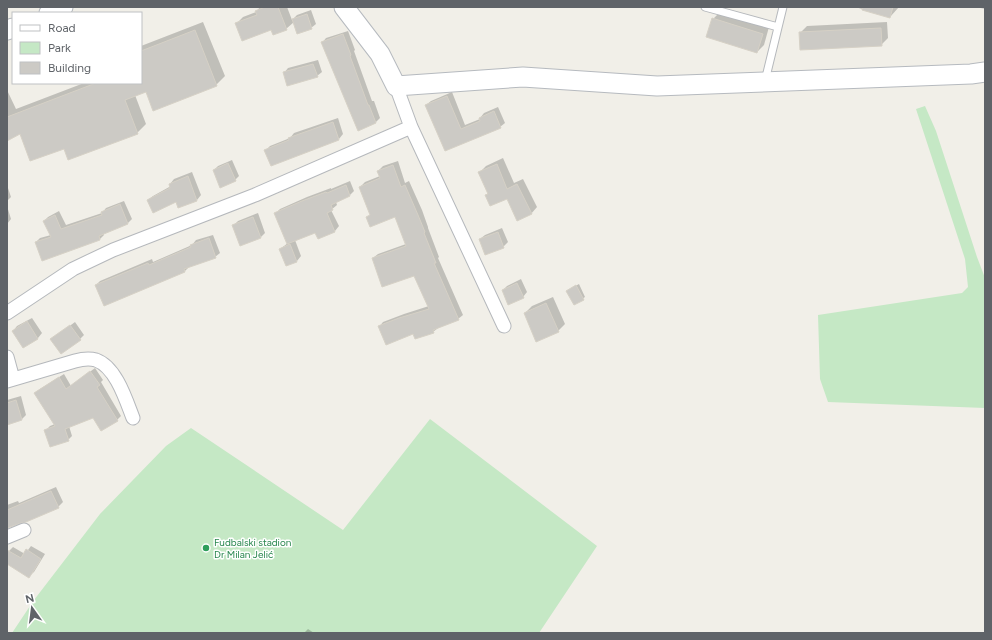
<svg xmlns="http://www.w3.org/2000/svg" width="992" height="640" viewBox="0 0 992 640" font-family="Figtree,sans-serif">
  <style>
    .green { fill: #c5e8c5 }
    .shadow { fill: #0003 }
    .building { fill: #cccac5; stroke: #d6d1c6 }
    .lines { fill: none; stroke-linecap: round; stroke-linejoin: round }
    .lane-casing { stroke: #b5b8bc; stroke-width: 9 }
    .street-casing { stroke: #b5b8bc; stroke-width: 15 }
    .secondary-casing { stroke: #b6babf; stroke-width: 21 }
    .lane { stroke: #fff; stroke-width: 7 }
    .street { stroke: #fff; stroke-width: 13 }
    .secondary { stroke: #fff; stroke-width: 19 }
    .leisure-dot { fill: #2e9e5b; stroke: #fff; stroke-width: 1.5 }
    .labels { text-anchor: middle; dominant-baseline: central; stroke-width: 3; stroke-linejoin: round; paint-order: stroke }
    .leisure-label { font-size: 10px; fill: #27864d; stroke: #fff; text-anchor: start }
  </style>
  <rect width="100%" height="100%" fill="#f1efe8"/>
  <!-- green -->
  <path class="green" d="M925 106 936 131 977 257 985 278V408L828 402 820 379 818 315 962 293 968 287 965 259 916 109Z
    M430 419 597 546 539 633H12L34 600 100 514 166 446 191 428 343 530Z"/>
  <!-- shadow -->
  <path class="shadow" d="M260 7H287L292 20 297 15 311 10 316 24 311 28 294 22 286 29 236 24 243 17 256 12Z
    M855 7H899L890 17Z
    M976 7H985V9Z
    M720 12 769 27 764 45 757 52 713 19Z
    M203 22 225 76 216 85 146 91 135 95 146 124 137 133 65 148 21 133 7 139V90L16 109 84 83H141V46Z
    M887 22 888 38 881 45 800 33 807 26Z
    M348 31 355 50 354 51 372 101H374L380 118 376 122 358 129 322 43 326 38Z
    M318 60 322 72 317 76 284 73 288 68Z
    M452 92 465 125 480 119V118L484 113 498 107 505 123 500 127 446 150 426 105 431 101Z
    M338 118 343 134 339 139 317 147 265 151 270 146 290 138 294 133Z
    M503 158 514 183 523 179 537 207 531 214 507 198 486 195 489 192 480 172 486 166Z
    M232 160 239 176 235 180 214 170 218 166Z
    M398 161 405 183 409 181 422 210 428 227V228L439 257 438 258 463 315 458 319 438 328 433 332 413 333 379 327 383 322 404 314 429 306 414 275 373 258 378 254 406 244 396 215 368 217 371 214 360 187 365 182 380 176 378 171 383 166Z
    M192 172 201 195 197 200 179 207 177 201 148 200 153 196 171 186 170 184 174 179Z
    M350 181 354 191 350 195 336 202 337 205 331 210 339 226 335 231 319 238 316 232 295 240 301 256 297 261 287 265 280 249 288 243 276 213 280 209 307 197 331 188V189Z
    M7 185 11 197 7 201Z
    M124 201 132 219 128 223 103 233 104 235 100 239 42 260 36 242 40 238 51 235 44 221 48 217 59 211 66 225 102 213 106 208Z
    M7 206 11 219 7 224Z
    M258 213 265 233 261 237 241 245 234 225 238 221Z
    M502 228 508 242 503 247 480 239 485 235Z
    M213 235 220 253 215 257 189 267 185 271 96 285 100 281 152 259 153 262 192 245 196 240Z
    M521 279 527 292 523 297 503 290 507 286Z
    M579 284 585 297 574 304 570 289Z
    M553 297 565 324 558 331 525 313 532 306Z
    M32 318 42 333 38 338 23 347 13 331 17 326Z
    M75 322 84 335 80 339H52Z
    M95 368 103 380 101 382 121 416 117 420 94 417 69 426 72 436 68 440 45 431 50 426 55 424 35 393 40 389 64 374 71 386Z
    M21 396 26 415 21 420 7 424V400Z
    M56 487 63 502 58 507 7 527V505L18 501 19 503Z
    M31 546 45 554 34 572 29 576 15 568 9 551 13 547 25 554Z
    M308 629 314 633H304Z"/>
  <!-- building -->
  <path class="building" d="M265 7H278L287 30 273 35 271 30 242 41 235 23 257 15 255 11Z
    M862 7H893L890 18 862 10Z
    M307 14 312 29 297 34 292 19Z
    M712 18 763 34 757 53 706 37Z
    M881 28 882 46 800 50 799 32Z
    M195 30 217 86 153 111 146 92 125 100 138 134 68 160 64 149 30 161 20 134 7 141V117L96 83H141V51Z
    M343 34 351 55 350 56 368 105H369L376 123 358 131 321 42Z
    M313 64 318 77 287 86 283 72Z
    M447 96 461 129 480 121 479 118 494 111 501 128 445 151 425 105Z
    M333 122 339 140 271 166 264 150 289 140 288 138Z
    M228 163 236 181 220 188 213 170Z
    M497 164 507 189 517 184 532 214 517 221 507 199 490 206 485 195 488 194 478 172Z
    M393 165 401 187 405 185 418 215 425 232 424 233 436 263H434L459 320 433 330 434 333 415 339 413 334 386 345 378 326 399 318 429 309 414 276 382 287 372 258 406 246 395 217 370 227 366 217 370 215 359 187 380 178 377 171Z
    M188 176 197 201 178 208 176 202 153 213 147 200 170 188 169 184Z
    M346 185 350 196 331 205 333 210 327 213 335 232 318 239 315 233 287 244 274 213 302 201 326 192 327 193Z
    M120 204 128 224 99 236 100 240 42 261 35 242 51 237 43 221 55 215 61 229 102 215 101 212Z
    M253 217 261 238 240 246 232 225Z
    M498 232 504 248 485 255 479 239Z
    M209 238 216 258 184 269 185 272 104 306 95 285 148 263 149 265 191 247 190 245Z
    M290 244 297 262 286 266 279 249Z
    M517 283 524 298 508 305 502 290Z
    M576 285 584 300 574 305 566 291Z
    M546 303 559 332 536 342 524 313Z
    M27 321 38 339 23 348 12 331Z
    M70 325 81 340 61 354 50 339Z
    M90 371 100 385 97 387 118 421 101 431 93 418 65 429 69 441 50 447 44 430 55 426 34 393 59 377 66 389Z
    M16 400 22 420 7 425V403Z
    M51 491 59 508 26 522 21 523 7 528V510Z
    M26 549 41 559 29 578 7 564V550L21 558Z"/>
  <g class="lines">
    <defs>
      <path id="lane" d="M705 7 778 27
        M765 81 783 7"/>
      <path id="street" d="M396 86 411 127 504 326
        M7 313 73 269 113 250 255 195 411 127
        M7 357 13 379
        M7 381 75 361C82 359 89 358 96 360 116 367 126 400 133 418
        M7 537 24 530"/>
      <path id="secondary" d="M344 7 380 54 396 86 523 77 657 86 971 74 985 72
        M49 13 63 7
        M7 30 13 28"/>
    </defs>
    <!-- lane casing -->
    <use href="#lane" class="lane-casing"/>
    <!-- street casing -->
    <use href="#street" class="street-casing"/>
    <!-- secondary casing -->
    <use href="#secondary" class="secondary-casing"/>
    <!-- lane -->
    <use href="#lane" class="lane"/>
    <!-- street -->
    <use href="#street" class="street"/>
    <!-- secondary -->
    <use href="#secondary" class="secondary"/>
  </g>
  <!-- markers -->
  <circle class="leisure-dot" cx="206" cy="548" r="4"/>
  <g class="labels">
    <!-- leisure labels -->
    <g class="leisure-label">
      <text x="214" y="542">Fudbalski stadion<tspan x="214" dy="12">Dr Milan Jelić</tspan></text>
    </g>
  </g>
  <!-- border -->
  <rect width="992" height="640" fill="none" stroke="#5f6368" stroke-width="16"/>
  <!-- legend -->
  <rect x="12" y="12" width="130" height="72" fill="#ffffff" stroke="#bfc1c3"/>
  <rect x="20" y="25" width="20" height="6" fill="#ffffff" stroke="#bfc1c3"/>
  <text x="48" y="32" font-size="12" fill="#5f6368">Road</text>
  <rect x="20" y="42" width="20" height="12" fill="#c5e8c5" stroke="#bfc1c3"/>
  <text x="48" y="52" font-size="12" fill="#5f6368">Park</text>
  <rect x="20" y="62" width="20" height="12" fill="#cccac5" stroke="#bfc1c3"/>
  <text x="48" y="72" font-size="12" fill="#5f6368">Building</text>
  <!-- north arrow -->
  <g transform="translate(32 608) rotate(346)" stroke="#ffffff" stroke-width="3" paint-order="stroke">
  <path d="M0-3L7 15L0 10L-7 15Z" fill="#5f6368"/>
  <text y="-6" font-size="11" font-weight="bold" text-anchor="middle" fill="#5f6368">N</text>
  </g>
</svg>
